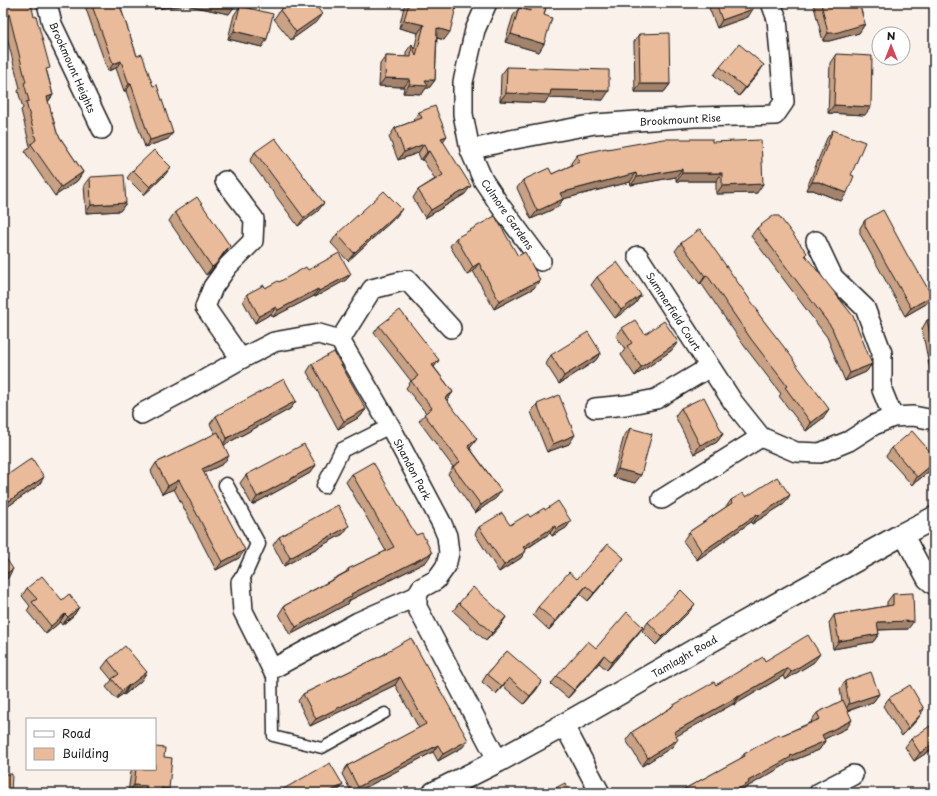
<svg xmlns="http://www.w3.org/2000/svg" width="937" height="796" viewBox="0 0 937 796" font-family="'Playpen Sans',sans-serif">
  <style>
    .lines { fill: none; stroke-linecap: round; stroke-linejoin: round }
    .service-casing { stroke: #1c1c1c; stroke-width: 13 }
    .pedestrian-casing { stroke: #1c1c1c; stroke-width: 17 }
    .minor-casing { stroke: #1c1c1c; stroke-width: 22 }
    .tertiary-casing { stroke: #1c1c1c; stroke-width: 25 }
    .service { stroke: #fff; stroke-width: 10 }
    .pedestrian { stroke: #fff; stroke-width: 14 }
    .minor { stroke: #fff; stroke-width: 19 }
    .tertiary { stroke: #fff; stroke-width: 22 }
    .wall { fill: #c9a184; stroke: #1c1c1c }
    .shaded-wall { fill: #a4836c; stroke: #1c1c1c }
    .building { fill: #eabb9a; stroke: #1c1c1c }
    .labels { text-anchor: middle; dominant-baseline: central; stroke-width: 4; stroke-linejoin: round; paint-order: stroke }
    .street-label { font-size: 10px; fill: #1c1c1c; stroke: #fff }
  </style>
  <rect width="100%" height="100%" fill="#fbf1eb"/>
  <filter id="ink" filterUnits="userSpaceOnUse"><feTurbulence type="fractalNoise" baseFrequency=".025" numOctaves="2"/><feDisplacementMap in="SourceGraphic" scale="8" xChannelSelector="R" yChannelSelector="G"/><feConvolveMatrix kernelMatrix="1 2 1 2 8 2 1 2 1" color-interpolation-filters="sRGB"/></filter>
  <g filter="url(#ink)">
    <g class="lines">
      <defs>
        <path id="service" d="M272 669 273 736 322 748 385 713"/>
        <path id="pedestrian" d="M226 485 258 544 241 582
          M324 486 342 450 390 426"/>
        <path id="minor" d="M47 3 52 24 102 129
          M487 3 475 30 463 82V114L470 150 483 180 501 207 541 261
          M470 150 510 140 595 124 694 117 775 115 784 102 777 19 771 3
          M225 181 254 219 253 241 228 266 213 287 205 307 241 359
          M816 241 833 277 865 308 882 353V390L893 417
          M638 256 733 402 761 437 796 452 820 453 849 441 874 425 893 417 913 416 934 420
          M340 340 372 289 407 280 451 328
          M595 408 626 405 656 399 710 367
          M141 414 188 389 241 359 274 342 319 334 340 340 390 426 442 524 447 536 449 553 446 566 436 580 421 588 417 596V607L498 761
          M662 499 761 437
          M903 534 927 579 934 585
          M241 582 243 611 272 669 358 622 417 596
          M564 725 600 793
          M819 793 853 775"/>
        <path id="tertiary" d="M434 793 498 761 564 725 709 642 903 534 934 518"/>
      </defs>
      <!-- service casing -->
      <use href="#service" class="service-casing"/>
      <!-- pedestrian casing -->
      <use href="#pedestrian" class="pedestrian-casing"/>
      <!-- minor casing -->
      <use href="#minor" class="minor-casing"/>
      <!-- tertiary casing -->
      <use href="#tertiary" class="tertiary-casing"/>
      <!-- service -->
      <use href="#service" class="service"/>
      <!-- pedestrian -->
      <use href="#pedestrian" class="pedestrian"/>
      <!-- minor -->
      <use href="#minor" class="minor"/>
      <!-- tertiary -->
      <use href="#tertiary" class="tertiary"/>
    </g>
    <!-- wall -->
    <path class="wall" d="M3 3 47 72 53 95 48 102 57 133 83 172 77 181 55 196 25 152 30 146 21 110 23 108 18 91 20 88 3 23Z
      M84 3H119L137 56 168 139 145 147 126 91H124L116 68 108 71 93 29Z
      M154 3H235L229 14 186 5 154 9Z
      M405 3H457L444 40 437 38 435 80 429 88H426L422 94 403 93 404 87 379 86 380 64 386 56 406 57V52L412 44 414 50 418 33 399 28Z
      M529 3H547L544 15 539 52 505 42 513 16 519 8 527 10Z
      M707 3H751L748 17 717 28Z
      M813 3H859L865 24 859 33 829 41H823Z
      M240 6 262 47 228 39 234 15Z
      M280 10 316 22 291 40 274 19Z
      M639 34 670 84 664 92H635L634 42Z
      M836 54 865 115 828 113 830 63Z
      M507 67 603 100 548 98 545 103 500 101 501 75Z
      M720 67 758 74 739 96 714 75Z
      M419 112 443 141 465 194 425 218 413 198 418 190 435 179 423 160H421L418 153 398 160 389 137 395 128 414 121 413 120Z
      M833 130 841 201 813 190H806L827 138Z
      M712 142 757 193 716 194V181H676V177L631 185 630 182 563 199 558 207 531 219 517 188 523 180 552 174 572 165 571 163 577 155 607 149Z
      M255 152 318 211 298 226 250 161Z
      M133 170 165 175 144 195 127 178Z
      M90 177 126 203 120 211 86 213 84 185Z
      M175 212 224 254 219 260 210 272 206 275 169 221Z
      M396 217 348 261 331 243 337 234Z
      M865 220 926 304 905 316 860 234V228Z
      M757 228 807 253 805 255 872 364 866 372 845 381 827 337 751 236Z
      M456 238 534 288 494 309 473 271 467 275 450 246Z
      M681 243 757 312 793 361 823 418 806 431 779 396 781 394 745 347 701 283 700 284 675 251Z
      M308 270 351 274 346 280 315 297 314 296 273 317 271 314 255 323 243 301 247 294 265 288Z
      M597 277 641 295 635 304 615 318 591 285Z
      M934 319V369L930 370 922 329 927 320Z
      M379 326 439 360 434 367 453 392 447 400 471 447 470 448 501 491 496 498 475 513 448 474 453 467 419 421 426 413 406 388 411 381 374 333Z
      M622 328 645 334 672 350 635 376 621 355 625 349 616 336Z
      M601 353 595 361 559 384 546 364 551 355Z
      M312 364 366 409 360 417 338 429 307 372Z
      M296 401 290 409 224 445 223 464 204 473 239 558 216 570 174 489 162 494 151 471 156 463 215 434 210 424 216 416Z
      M537 404 569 444 547 452 531 412Z
      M681 408 723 434 717 442 694 454 675 416Z
      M630 428 635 483 613 477 624 436Z
      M892 448 934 456V465L932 469 912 485 886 456Z
      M316 465 310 473 252 505 240 483 246 475Z
      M352 474 426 562 350 600 347 604 290 635 279 614 284 606 346 572 348 569 386 551 346 482Z
      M3 478 39 485 4 509 3 508Z
      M746 497 784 504 752 524 751 522 697 560 683 541 689 532 726 507 731 500Z
      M545 510 571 521 566 528 552 536 550 533 525 550 521 558 499 572 475 534 479 527 510 525 530 517Z
      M343 534 284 566 273 545 279 537Z
      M618 566 588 601 580 594 549 630 533 615 538 607 577 579Z
      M27 588 62 600 79 607 74 615 62 625 60 622 46 634 27 611 30 606 22 596Z
      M893 594 908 629 878 630 879 634 873 642 833 649 829 623 834 615 887 606V602Z
      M459 603 506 617 500 626 486 641 453 611Z
      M689 612 656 645 642 631 648 622Z
      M643 627 637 635 607 670 599 663 568 698 551 684 557 676 596 648Z
      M507 651 537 689 524 704 503 686 496 694 482 682 487 674Z
      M934 651V656L932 654Z
      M386 652 463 747 438 761 433 752 355 793H352L342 774 347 766 419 728 395 685 310 726 298 701 303 694 385 654Z
      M108 660 141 681 124 695 123 694 116 699 106 687 112 680 102 668Z
      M765 661 814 662 785 680 783 676 734 705 733 704 676 736 672 747 642 766 626 740 632 732 669 709 672 706Z
      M845 681 879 694 873 702 848 711 847 728 824 739 825 741 819 750 787 763 785 765 747 787 743 791 740 793H677L740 759 744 754 780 736 812 722 811 721 817 713 842 701 840 689Z
      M889 698 924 709 916 721 902 736 883 706Z
      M911 739 934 748 914 761 905 747Z
      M164 757 166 793H128L131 771 132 769H155Z"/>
    <!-- shaded-wall -->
    <path class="shaded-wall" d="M159 3H222L235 6 229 14 186 5 154 9Z
      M753 9 748 17 717 28 722 20Z
      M5 14H9L3 22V17Z
      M322 14 316 22 291 40 296 32Z
      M404 20 424 25 418 33 399 28Z
      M865 24 859 33 829 41H823L828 33Z
      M437 28 450 32 444 40 432 36Z
      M234 31 267 39 262 47 228 39Z
      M511 34 544 44 539 52 505 42Z
      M121 61 116 68 108 71 113 64Z
      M764 65 758 74 739 96 745 88Z
      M385 78 410 79 404 87 379 86Z
      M425 80H435L429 88H426L422 94 403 93 409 85Z
      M129 84H131L126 91H124Z
      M640 84H670L664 92H635Z
      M551 90 609 91 603 100 548 98 545 103 500 101 506 93Z
      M53 95 47 103V97Z
      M834 105 871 107 865 115 828 113Z
      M173 133 168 139 145 147 150 140Z
      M447 136 441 144V138Z
      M424 144 418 153 398 160 404 152Z
      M429 151 423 160H421L427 152Z
      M171 167 165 175 144 195 150 187Z
      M682 169 676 177 631 185 637 177Z
      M83 172 77 181 55 196 61 187Z
      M636 173 630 182 555 201 560 193Z
      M682 173H722L716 181H676Z
      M812 182H819L847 193 841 201 813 190H806Z
      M763 184 757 193 716 194 722 186Z
      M471 186 465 194 425 218 431 210Z
      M563 199 558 207 531 219 537 211Z
      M126 203 120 211 86 213 91 205Z
      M324 203 318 211 298 226 304 218Z
      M402 209 396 217 348 261 354 253Z
      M230 246 210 272 206 275 212 267Z
      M479 263 473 271 467 275 473 267Z
      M351 274 346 280 315 297 319 291Z
      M707 275 701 283 700 284 705 276Z
      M540 280 534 288 494 309 499 301Z
      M318 289 314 296 273 317 278 310Z
      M641 295 635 304 615 318 621 310Z
      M932 296 926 304 905 316 911 308Z
      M276 307 271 314 255 323 259 316Z
      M678 342 672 350 635 376 641 367Z
      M601 353 595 361 559 384 564 376Z
      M439 360 434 367 432 365Z
      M872 364 866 372 845 381 850 373Z
      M934 364V369L930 370Z
      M453 392 448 399 440 405 445 398Z
      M296 401 290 409 222 446 227 438Z
      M366 409 360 417 338 429 344 421Z
      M829 409 823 418 806 431 811 423Z
      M723 434 717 442 694 454 700 445Z
      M575 435 569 444 547 452 553 444Z
      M477 439 471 447 463 453 468 446Z
      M229 456 223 464 196 477 202 469Z
      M934 463V465L932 469 912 485 917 477Z
      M316 465 310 473 252 505 257 497Z
      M618 469 641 475 635 483 613 477Z
      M44 477 39 485 4 509 9 501Z
      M179 480 174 489 162 494 168 486Z
      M501 491 496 498 475 513 481 505Z
      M790 495 784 504 752 524 758 516Z
      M757 514 751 522 697 560 702 552Z
      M571 521 566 528 552 536 557 529Z
      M349 526 343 534 284 566 290 558Z
      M555 526 550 533 518 554 523 547Z
      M245 550 239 558 216 570 222 562Z
      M526 551 521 558 499 572 504 565Z
      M432 553 426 562 350 600 347 604 290 635 296 627 351 594Z
      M624 558 618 566 588 601 594 593Z
      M13 569 8 578 3 581V576Z
      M586 586 580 594 549 630 555 621Z
      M695 604 689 612 656 645 662 637Z
      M79 607 74 615 62 625 68 617Z
      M65 614 60 622 46 634 51 626Z
      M506 617 500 626 486 641 492 633Z
      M914 621 908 629 871 630 877 622Z
      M643 627 637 635 607 670 612 662Z
      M879 634 873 642 833 649 839 641Z
      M820 654 814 662 785 680 791 672Z
      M604 655 599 663 568 698 574 690Z
      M788 668 783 676 734 705 740 696Z
      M147 672 141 681 124 695 129 686Z
      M400 677 395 685 310 726 316 719Z
      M509 678 503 686 496 694 502 686Z
      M542 681 537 689 524 704 530 696Z
      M129 685 123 694 116 699 122 691Z
      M879 694 873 702 844 712 849 704Z
      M739 696 733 704 668 741 674 732Z
      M922 713 916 721 902 736 908 728Z
      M852 720 847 728 816 743 822 735Z
      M678 739 672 747 642 766 648 758Z
      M468 740 463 747 438 761 443 754Z
      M825 741 819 750 787 763 785 765 747 787 743 791 740 793H731L748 781 790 756Z
      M934 743V748L914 761 920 753Z
      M438 745 433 752 355 793H354L358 787Z
      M134 785 147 786 142 793H128Z
      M343 785 340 789 332 793H327Z
      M161 788 169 789 166 793H144L146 790Z"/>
    <!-- building -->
    <path class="building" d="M3 3H31L34 17 36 16 50 68 46 69 53 95 47 97 57 133 83 172 61 187 31 144 36 140 26 102 29 101 24 83 26 82 9 14H5Z
      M91 3H119L137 56 142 54 153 86 157 85 173 133 150 140 131 84H129L121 61 113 64 98 22Z
      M222 3H235V6Z
      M290 3H314L322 14 296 32 280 10Z
      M409 3H457L450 32 437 28 435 80H425L428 86 409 85 410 79 385 78 386 56 411 57 412 44 416 56 424 25 404 20Z
      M532 3H547L544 15 552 18 544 44 511 34 519 8 530 11Z
      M716 3H751L753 9 722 20Z
      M821 3H859L865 24 835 33H828Z
      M240 6 273 14 267 39 234 31Z
      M669 33 670 84H640L639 34Z
      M739 44 764 65 745 88 720 67Z
      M836 54 872 56 871 107 834 105Z
      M507 67 609 70V91L551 90 550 95 506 93Z
      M435 106 447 136 441 138 471 186 431 210 418 190 443 175 429 151 427 152 424 144 404 152 395 128 422 118 419 112Z
      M833 130 865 142 851 175 854 176 847 193 819 182H812Z
      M275 138 324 203 304 218 255 152Z
      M663 139H712V142L761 140 763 184 722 186V173H682V169L637 177 636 173 560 193 563 199 537 211 523 180 549 168 552 174 579 162 577 155 606 148 607 149Z
      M154 150 171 167 150 187 133 170Z
      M124 175 126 203 91 205 90 177Z
      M384 191 402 209 354 253 337 234Z
      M197 197 230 246 225 251 216 264 212 267 175 212Z
      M883 210 911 262 912 261 932 296 911 308 865 226V220Z
      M495 216 518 256 525 252 540 280 499 301 479 263 473 267 456 238Z
      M773 216H779L807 253 805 255 853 316 872 364 850 373 832 328 757 228Z
      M700 229 758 311 757 312 794 360H793L829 409 811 423 785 387 787 386 751 339 707 275 705 276 681 243Z
      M339 253 351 274 319 291 318 289 278 310 276 307 259 316 247 294 264 285 265 288 278 281 279 282 306 267 308 270Z
      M617 262 641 295 621 310 597 277Z
      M400 310 439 360 432 365 453 392 445 398 477 439 468 446 501 491 481 505 453 467 460 462 424 414 432 408 411 381 418 376 379 326Z
      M934 319V354L927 320Z
      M635 320 645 334 664 321 678 342 641 367 627 346 632 343 622 328Z
      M588 332 601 353 564 376 551 355Z
      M334 352 366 409 344 421 312 364Z
      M284 379 296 401 227 438 216 416Z
      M559 395 575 435 553 444 537 404Z
      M704 397 723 434 700 445 681 408Z
      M630 428 652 434 641 475 618 469Z
      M912 431 934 456V463L917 477 892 448Z
      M218 432 229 456 202 469 245 550 222 562 179 480 168 486 156 463Z
      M304 444 316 465 257 497 246 475Z
      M32 458 44 477 9 501 3 492V478Z
      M373 462 416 535 422 533 432 553 351 594 352 596 296 627 284 606 349 571 348 569 394 547 352 474Z
      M777 477 790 495 758 516 757 514 702 552 689 532 732 503 731 500 743 493 746 497Z
      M558 501 571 521 557 529 555 526 523 547 526 551 504 565 479 527 502 513 510 525 528 514 530 517 544 508 545 510Z
      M338 505 349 526 290 558 279 537Z
      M608 544 624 558 594 593 586 586 555 621 538 607 569 572 577 579Z
      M3 554 13 569 3 576Z
      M42 576 62 600 69 594 79 607 68 617 65 614 51 626 32 602 37 599 27 588Z
      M473 587 506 617 492 633 459 603Z
      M681 590 695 604 662 637 648 622Z
      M913 593 914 621 877 622 879 634 839 641 834 615 893 605V594Z
      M627 612 643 627 612 662 604 655 574 690 557 676 588 641 596 648Z
      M808 635 820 654 791 672 788 668 740 696H739L674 732 678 739 648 758 632 732 672 707V706L714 682 716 685 763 657 765 661Z
      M411 638 468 740 443 754 438 745 358 787 347 766 426 724 400 677 316 719 303 694 387 653 386 652Z
      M125 646 147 672 129 686V685L122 691 112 679 119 674 108 660Z
      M507 651 542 681 530 696 509 678 502 686 487 674Z
      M871 672 879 694 849 704 845 681Z
      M910 685 924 709 920 711 922 713 908 728 889 698Z
      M843 700 852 720 822 735 825 741 790 756 791 757 748 781 749 783 731 793H677L745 756 744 754 779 734 780 736 820 719 817 713Z
      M930 726 934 731V743L920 753 911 739Z
      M155 747 165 748 164 757 172 758 169 789 161 788V792L146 790 147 786 134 785 136 769H155Z
      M330 763 343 785 327 793H278V792Z
      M3 774H12L11 793H3Z
      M565 783 571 793H549L548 792Z
      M670 791V793H665Z"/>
  </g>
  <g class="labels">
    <!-- street labels -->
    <g class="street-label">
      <text transform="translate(73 67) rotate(66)">Brookmount Heights</text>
      <text transform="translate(680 119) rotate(-3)">Brookmount Rise</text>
      <text transform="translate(508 214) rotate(55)">Culmore Gardens</text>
      <text transform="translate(674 311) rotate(57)">Summerfield Court</text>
      <text transform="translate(413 469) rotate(62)">Shandon Park</text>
      <text transform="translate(684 656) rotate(-30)">Tamlaght Road</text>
    </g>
  </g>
  <!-- margin -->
  <rect width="937" height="796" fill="none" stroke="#fff" stroke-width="16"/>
  <rect x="8" y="8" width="921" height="780" fill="none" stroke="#1c1c1c" stroke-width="1.5" filter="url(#ink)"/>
  <!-- legend -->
  <rect x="26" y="718" width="130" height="52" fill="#ffffff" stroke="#a4a4a4"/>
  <rect x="34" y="731" width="20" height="6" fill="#ffffff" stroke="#a4a4a4"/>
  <text x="62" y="738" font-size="12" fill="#1c1c1c">Road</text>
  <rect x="34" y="748" width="20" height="12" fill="#eabb9a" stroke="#a4a4a4"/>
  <text x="62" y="758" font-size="12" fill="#1c1c1c">Building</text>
  <!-- north arrow -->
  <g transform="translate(891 46)"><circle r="19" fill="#ffffff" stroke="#a4a4a4"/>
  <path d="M0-3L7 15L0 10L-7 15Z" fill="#d1495b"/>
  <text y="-6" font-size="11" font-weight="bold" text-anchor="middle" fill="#1c1c1c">N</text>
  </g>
</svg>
